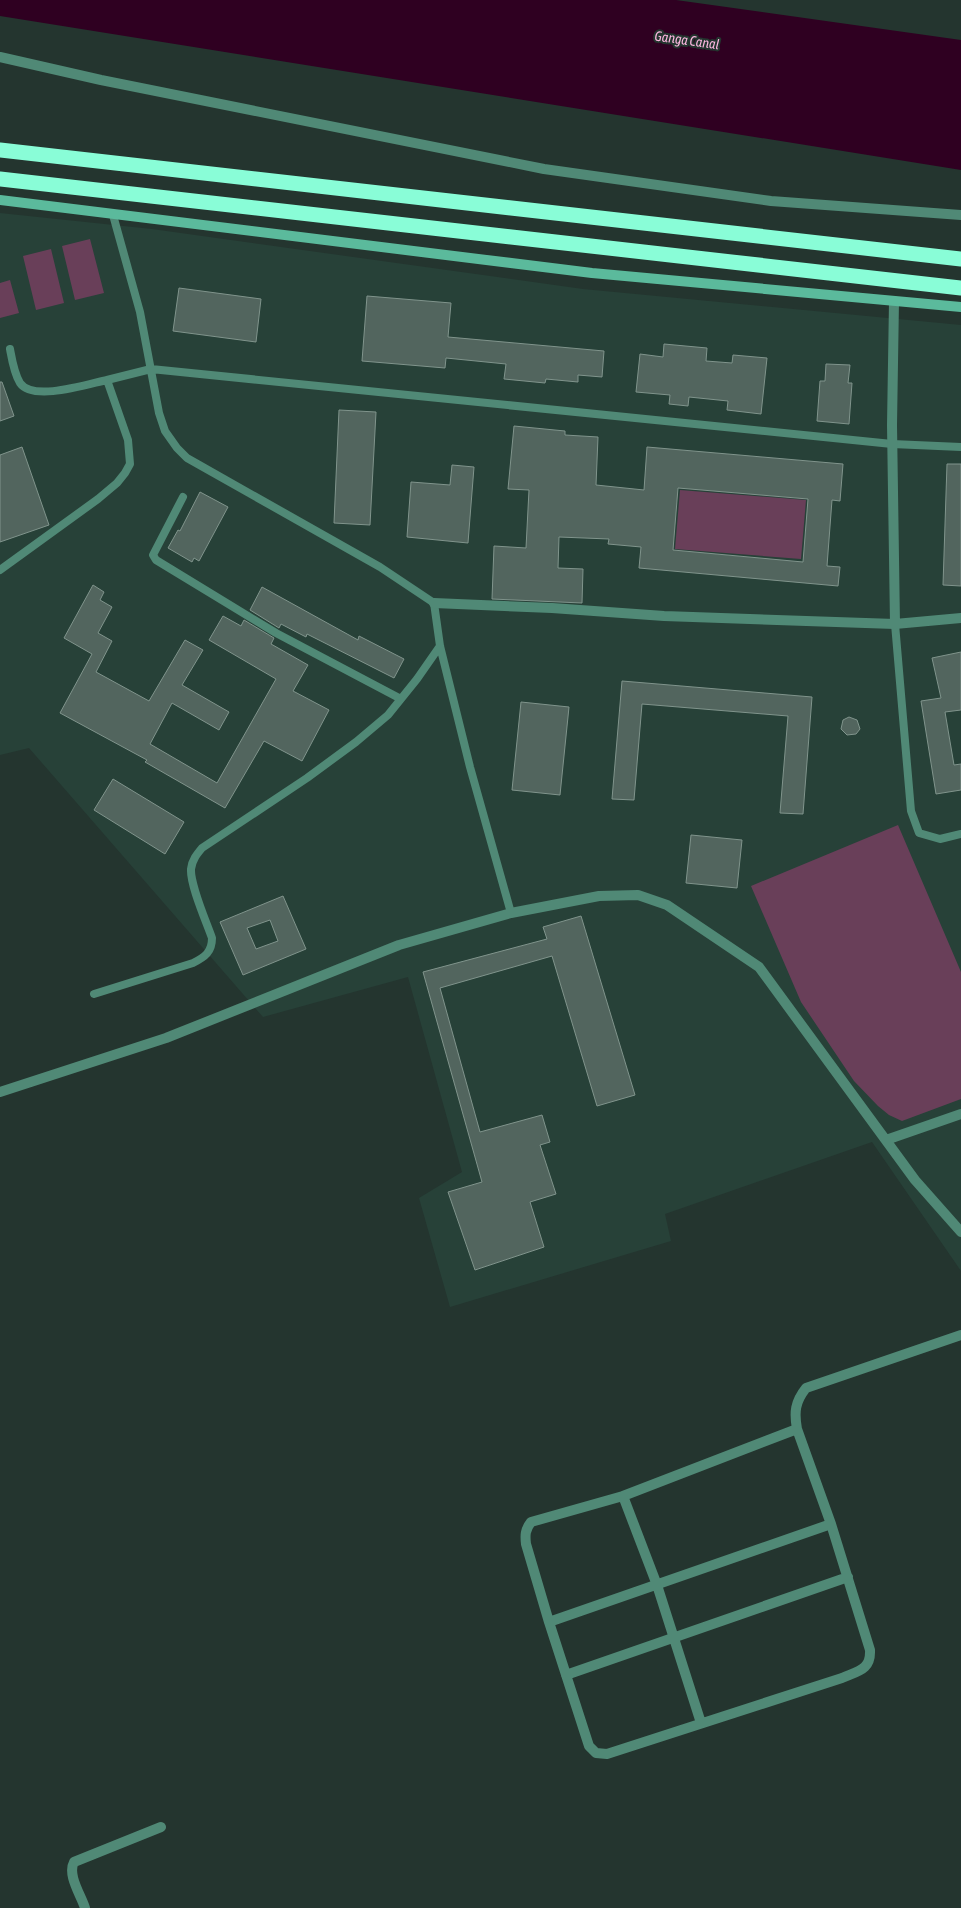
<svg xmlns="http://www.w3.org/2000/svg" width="961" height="1908" viewBox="0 0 961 1908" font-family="'Asap Condensed',sans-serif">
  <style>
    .built { fill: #274138 }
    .green { fill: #693f59 }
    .water { fill: #2f0021 }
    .building { fill: #52655e; stroke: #80948c; fill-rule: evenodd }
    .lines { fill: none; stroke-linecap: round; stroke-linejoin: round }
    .lane { stroke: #508976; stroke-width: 8 }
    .street { stroke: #508976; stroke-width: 10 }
    .secondary { stroke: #5bba9c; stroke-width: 10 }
    .highway { stroke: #89fdd7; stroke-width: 15 }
    .labels { text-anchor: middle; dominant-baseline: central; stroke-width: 4; stroke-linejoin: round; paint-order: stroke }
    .water-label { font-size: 14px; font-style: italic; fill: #fbb6df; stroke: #24352f }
  </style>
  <rect width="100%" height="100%" fill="#24352f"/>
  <!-- built -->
  <path class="built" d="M0 213 152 229 583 289 961 325V1271L872 1142 665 1214 671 1241 450 1307 419 1198 462 1172 408 977 263 1017 29 748 0 755Z"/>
  <!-- green -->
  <path class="green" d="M90 239 104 293 75 300 62 246Z
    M51 249 64 303 36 310 23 256Z
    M10 280 19 313 0 318V283Z
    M680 490 806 500 801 559 675 549Z
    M898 825 961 972V1099L902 1121 889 1115 878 1106 854 1081 801 1002 751 886Z"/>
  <!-- water -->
  <path class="water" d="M0 0H676L961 40V170L0 16Z"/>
  <!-- building -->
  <path class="building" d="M179 288 261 299 256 342 173 331Z
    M367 296 451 303 448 337 604 351 602 377 578 375V382L546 379 545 383 504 379 506 364 446 358 445 368 362 361Z
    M664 344 707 348 706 361 732 363 733 355 767 358 761 414 727 410 728 401 689 397 688 406 669 404 670 395 636 392 640 354 663 357Z
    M826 364 850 365 848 383H852L849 424 817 421 820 381H825Z
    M0 382H2L14 416 0 421Z
    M339 410 376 412 370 525 334 523Z
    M514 426 565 431V435L598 437 596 485 644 490 647 447 843 464 840 501 832 500 827 566 840 567 838 586 639 568 641 547 608 544 609 539 559 537 558 568 583 569 582 603 492 599 494 546 526 548 529 490 508 489ZM678 488 808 499 803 562 673 550Z
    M22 447 49 525 0 542V455Z
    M947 464H961V586L943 585Z
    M452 465 474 467 468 543 407 537 411 482 450 485Z
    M200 492 228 507 199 561 194 558 192 562 168 548 178 530 180 531Z
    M93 585 104 592 100 600 112 607 98 633 112 641 96 672 149 701 185 640 203 650 182 685 229 712 219 730 172 703 150 744 217 783 276 679 209 640 223 616 241 626 244 620 274 638 271 644 308 665 293 691 329 710 302 761 264 741 225 808 145 762 147 760 60 713 92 654 64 638Z
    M262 587 358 640 359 636 404 659 394 678 307 634 306 637 281 624 279 628 250 610Z
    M961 652V710L945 712 954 765 961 764V790L936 794 921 701 941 698 932 658Z
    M622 681 812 697 803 814 780 813 788 716 642 704 634 800 612 799Z
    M521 702 569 707 560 795 512 790Z
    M849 717 857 720 860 729 856 734 847 735 841 729 843 720Z
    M113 779 184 822 165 854 94 810Z
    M691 835 742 840 737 888 686 883Z
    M283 896 306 949 243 975 220 922ZM270 920 278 941 256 949 247 928Z
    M581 916 635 1095 597 1106 552 956 440 988 480 1132 542 1115 550 1142 540 1145 556 1194 530 1202 544 1247 475 1270 448 1192 482 1182 423 972 547 939 543 927Z"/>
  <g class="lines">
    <!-- lane -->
    <path class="lane" d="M113 215 140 312 159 413 165 431 177 448 187 458 380 567 434 603 440 646 470 767 511 913
      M107 380 151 369 892 444 961 447
      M183 497 153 555 156 560 276 633 401 699
      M0 570 98 499 117 483 125 473 130 464 128 440 107 380C88 384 33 402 20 383 14 373 12 360 10 349
      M895 624 911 811 919 833 940 839 961 834
      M94 994 193 963C205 957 212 952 212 938 206 921 190 885 191 869 192 860 197 854 202 848L307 778 356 742 388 715 417 679 440 646"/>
    <!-- street -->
    <path class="street" d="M0 57 101 80 544 169 771 201 961 215
      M894 301 892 425 895 624
      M434 603 552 608 664 616 895 624 961 618
      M0 1092 166 1038 399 945 511 913 599 896 638 895 667 905 759 967 915 1180 961 1232
      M886 1140 961 1114
      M623 1496 531 1522C525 1530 525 1535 526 1544L549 1622 589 1746 596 1753 607 1754 842 1678C858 1671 871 1670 870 1650L831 1524 797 1429C794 1412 795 1402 806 1388L961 1335
      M549 1622 831 1524
      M566 1675 848 1577
      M701 1723 657 1585 623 1496 797 1429
      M85 1908C81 1895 67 1875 74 1862L161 1827"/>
    <!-- secondary -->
    <path class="secondary" d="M0 200 592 273 961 307"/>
    <!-- highway -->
    <path class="highway" d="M0 150 961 259
      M0 179 961 288"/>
  </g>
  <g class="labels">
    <!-- water labels -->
    <g class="water-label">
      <text transform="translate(687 40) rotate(8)">Ganga Canal</text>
    </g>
  </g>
</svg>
